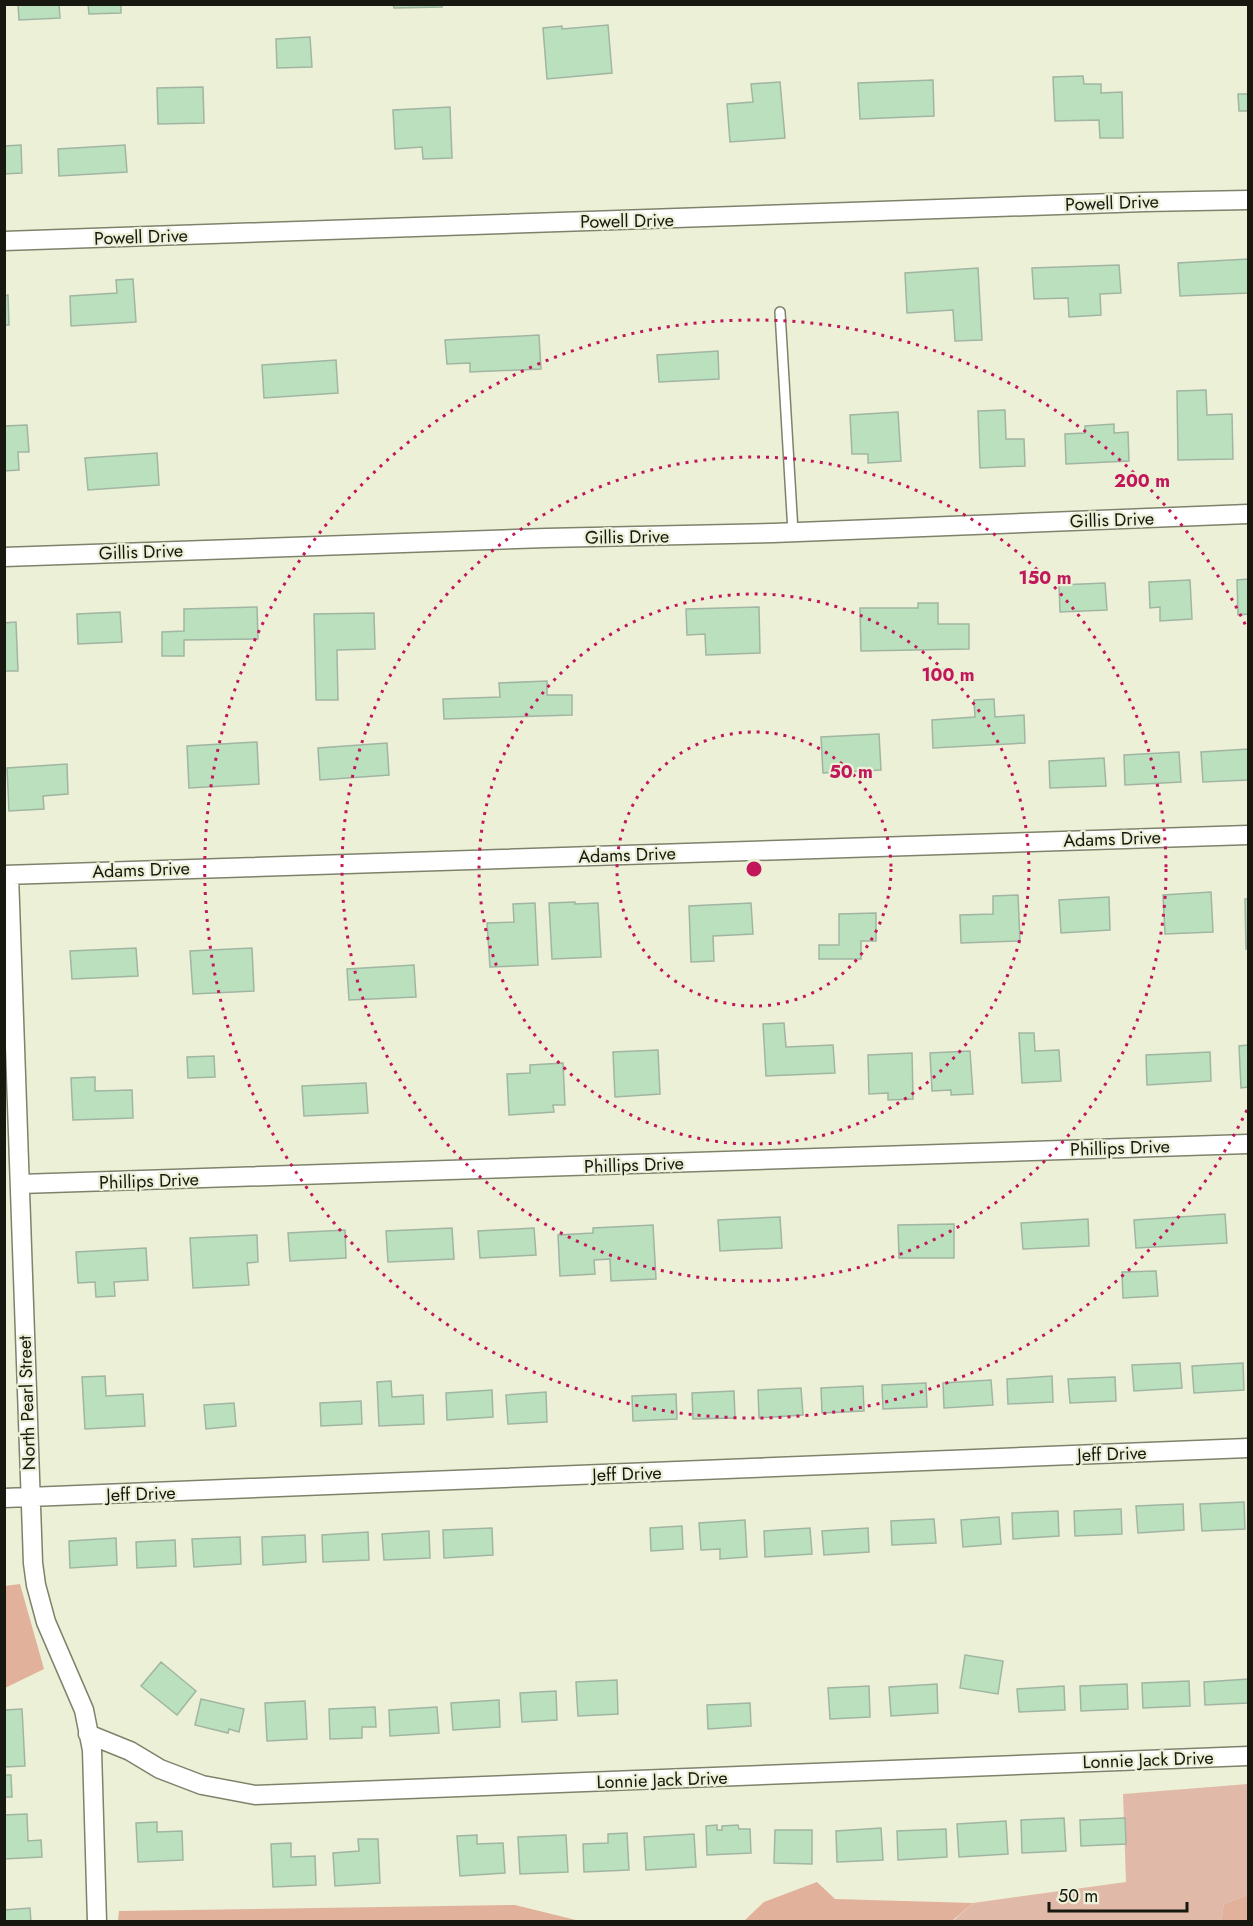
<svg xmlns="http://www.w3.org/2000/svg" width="1253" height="1926" viewBox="0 0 1253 1926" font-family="Jost,sans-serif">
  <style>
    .green { fill: #e1b9a8 }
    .forest { fill: #e1b19c }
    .building { fill: #bae0bd; stroke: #a1b5a3; stroke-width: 1.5 }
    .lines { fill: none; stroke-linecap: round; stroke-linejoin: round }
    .lane-casing { stroke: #7f826b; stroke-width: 12 }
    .street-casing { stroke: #7f826b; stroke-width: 21 }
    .lane { stroke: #fff; stroke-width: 9 }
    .street { stroke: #fff; stroke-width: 18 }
    .ring { fill: none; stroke: #c2185b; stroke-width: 3; stroke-dasharray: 3 6 }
    .labels { text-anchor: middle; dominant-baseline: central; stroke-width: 4.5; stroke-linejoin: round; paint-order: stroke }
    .street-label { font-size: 18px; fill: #17180f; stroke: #ecf0d6 }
    .centre { fill: #c2185b; stroke: #ecf0d6; stroke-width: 3 }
    .ring-label { font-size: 18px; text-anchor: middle; font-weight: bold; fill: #c2185b; stroke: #ecf0d6; stroke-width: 4.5; stroke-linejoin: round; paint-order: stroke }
  </style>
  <rect width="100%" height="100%" fill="#ecf0d6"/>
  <!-- green -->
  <path class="green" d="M1248 1784V1895L1224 1904 1221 1921 952 1922 973 1903 1126 1882 1123 1794Z"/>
  <!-- forest -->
  <path class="forest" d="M20 1584 44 1669 5 1688V1586Z
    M817 1882 835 1899 973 1903 952 1921H744L764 1902Z
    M1248 1895V1921H1221L1224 1904Z
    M515 1905 580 1921H118L119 1911Z"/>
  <!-- building -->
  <path class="building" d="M18 4H59L60 18 19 20Z
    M88 4H121V13L89 14Z
    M393 4H442V7L394 8Z
    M608 25 612 73 547 79 543 28 562 26V29Z
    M310 37 312 67 277 68 276 39Z
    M1083 76 1084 84H1101V93L1122 92 1123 138H1100L1099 120 1055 121 1053 77Z
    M933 80 934 116 860 119 858 83Z
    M780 82 785 138 730 142 727 104 753 102 751 84Z
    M203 87 204 123 158 124 157 88Z
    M1238 94H1248V111H1239Z
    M450 107 452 158 423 159 422 147 395 149 393 110Z
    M21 145 22 173 4 174V146Z
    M125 145 127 172 59 176 58 149Z
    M1248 259V293L1180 296 1178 263Z
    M1119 265 1121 293 1100 294 1101 315 1069 317 1068 298 1034 299 1032 268Z
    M978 268 982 340 955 341 953 310 907 313 905 273Z
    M133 279 136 322 71 326 70 296 117 293 116 280Z
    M8 295 9 325H4V296Z
    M539 335 541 369 470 372V363L447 364 445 340Z
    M718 351 719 379 659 382 657 355Z
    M336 360 338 393 264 398 262 365Z
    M1206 390 1207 415 1232 414 1233 459 1178 460 1177 391Z
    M1005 410 1006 439H1024L1025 466 980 468 978 411Z
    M898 412 901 461 868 463V454H852L850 415Z
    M1114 424V433L1128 432 1129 461 1066 464 1065 434 1085 433V426Z
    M27 425 29 452H18L19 470 4 471V426Z
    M157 453 159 485 88 490 85 458Z
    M1248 579V614L1238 615 1237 580Z
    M1190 580 1192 619 1160 621V607L1150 608 1149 582Z
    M1105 583 1107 610 1060 612 1059 585Z
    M918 603H938V624H969V649L861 651 860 608H918Z
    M257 607 258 639 184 640V656H162V632L184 631V609Z
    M759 607 760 653 706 655 705 634 687 635 686 609Z
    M120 612 122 642 78 644 77 614Z
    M374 613 375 649 337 650 338 700H316L314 614Z
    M16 622 18 671H4V623Z
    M547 681V695H572V715L444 719 443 699 500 697 499 683Z
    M994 699 995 717 1024 715 1025 743 933 748 932 720 975 717 974 700Z
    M879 734 881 770 823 773 821 737Z
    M257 742 259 784 189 788 187 746Z
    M387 743 389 775 320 780 318 748Z
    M1248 749V780L1203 782 1201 752Z
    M1179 752 1181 782 1125 785 1124 755Z
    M1104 758 1106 786 1050 788 1049 761Z
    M67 764 68 794 43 796 44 809 9 811 7 768Z
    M1211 892 1213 932 1165 934 1163 895Z
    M1018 895 1020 941 961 943 960 915 993 914V896Z
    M1109 897 1110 930 1061 933 1059 900Z
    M1245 899H1248V948L1246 949Z
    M575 902V904L598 903 601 957 552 959 549 903Z
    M535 903 538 965 490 967 487 923 514 922 513 904Z
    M751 903 753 934 713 936 714 961 691 962 689 906Z
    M876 913V941H861V959H819V945H839V914Z
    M136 948 138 976 72 979 70 951Z
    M252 948 254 991 193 994 190 951Z
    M414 965 416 997 349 1000 347 969Z
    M784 1023 786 1047 833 1045 835 1073 766 1076 763 1024Z
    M1019 1033H1034L1035 1051 1059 1050 1061 1081 1022 1083Z
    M1248 1045V1087L1241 1088 1239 1046Z
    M658 1050 660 1094 615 1097 613 1052Z
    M970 1051 973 1094 951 1095V1090L932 1091 930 1053Z
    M1210 1052 1211 1081 1147 1085 1146 1055Z
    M912 1053 913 1099 888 1100V1093L869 1094 868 1055Z
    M214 1056 215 1077 188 1078 187 1057Z
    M563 1063 565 1105H553L554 1112 509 1115 507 1074 530 1073V1065Z
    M95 1077V1091L132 1090 133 1118 73 1120 71 1078Z
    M366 1083 368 1113 304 1116 302 1086Z
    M1225 1214 1227 1243 1136 1248 1134 1220Z
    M780 1217 782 1248 720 1251 718 1220Z
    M1088 1219 1089 1246 1023 1249 1021 1223Z
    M954 1224V1258H899L898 1225Z
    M653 1225 656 1279 611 1281 610 1259 594 1260 595 1274 560 1276 558 1235 593 1233V1228Z
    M452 1228 454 1259 388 1262 386 1231Z
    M534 1228 536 1255 480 1258 478 1231Z
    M345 1230 346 1258 290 1261 288 1233Z
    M257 1235 258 1262 247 1263 249 1285 193 1288 190 1238Z
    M146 1248 148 1280 114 1282 115 1296 96 1297 95 1282 78 1283 76 1252Z
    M1156 1271 1158 1296 1123 1298 1122 1272Z
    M1180 1363 1182 1388 1134 1391 1132 1365Z
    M1243 1363 1244 1390 1194 1393 1192 1366Z
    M105 1376 106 1396 143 1394 145 1426 85 1429 82 1377Z
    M1052 1376 1053 1402 1008 1404 1007 1379Z
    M1115 1377 1116 1401 1070 1403 1068 1379Z
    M991 1380 993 1405 944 1408 943 1383Z
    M391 1381 392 1397 423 1395 424 1424 379 1426 377 1382Z
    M926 1383 927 1407 883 1409 882 1385Z
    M863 1386 864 1411 822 1413 821 1388Z
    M801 1388 803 1415 759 1418 758 1390Z
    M492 1390 493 1417 447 1420 446 1393Z
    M734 1391 735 1418 693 1419 692 1393Z
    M546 1392 547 1422 508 1424 506 1395Z
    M676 1394 677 1419 633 1421 632 1396Z
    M361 1401 362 1424 321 1426 320 1403Z
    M234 1403 236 1426 206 1429 204 1405Z
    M1244 1502 1245 1529 1202 1531 1200 1504Z
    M1183 1504 1184 1530 1138 1533 1136 1506Z
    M1121 1509 1122 1534 1075 1536 1074 1511Z
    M1058 1511 1059 1536 1013 1539 1012 1513Z
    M999 1517 1001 1544 963 1547 961 1520Z
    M934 1519 936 1543 892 1545 891 1521Z
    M745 1520 747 1557 720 1559V1549L701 1550 699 1523Z
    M682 1526 683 1549 651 1551 650 1528Z
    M492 1528 493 1555 444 1558 443 1530Z
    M810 1528 812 1554 765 1557 764 1531Z
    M868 1528 869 1552 824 1555 822 1531Z
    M429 1531 430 1558 384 1560 382 1534Z
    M368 1532 369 1560 323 1562 322 1535Z
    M305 1535 306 1562 263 1565 262 1537Z
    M240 1537 241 1564 194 1567 192 1539Z
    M116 1538 117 1565 70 1568 69 1541Z
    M175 1540 176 1566 137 1568 136 1542Z
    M965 1655 1003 1661 998 1694 960 1688Z
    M161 1662 196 1691 177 1715 141 1686Z
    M1248 1679V1703L1205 1705 1204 1682Z
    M617 1680 618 1714 578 1716 576 1682Z
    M1189 1681 1190 1706 1143 1708 1142 1683Z
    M937 1684 938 1713 891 1716 889 1687Z
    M1127 1684 1128 1709 1081 1711 1080 1686Z
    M869 1686 870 1717 830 1719 828 1688Z
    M1064 1686 1065 1710 1019 1712 1017 1689Z
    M556 1691 557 1720 522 1722 520 1693Z
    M201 1699 244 1709 239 1732 229 1729 228 1733 195 1725Z
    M499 1700 500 1727 453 1730 451 1703Z
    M305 1701 307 1739 267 1741 265 1703Z
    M750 1703 751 1726 708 1729 707 1705Z
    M375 1707 376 1727H362V1738L330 1739 329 1709Z
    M437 1707 439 1733 390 1736 389 1710Z
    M22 1709 25 1766 4 1767V1710Z
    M4 1775H11L12 1797H4Z
    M27 1814 28 1841 41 1840 42 1857 4 1859V1815Z
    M1064 1818 1066 1851 1022 1853 1021 1820Z
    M1125 1818 1126 1844 1081 1846 1080 1820Z
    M1006 1821 1008 1854 959 1857 957 1824Z
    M157 1822V1832L182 1831 183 1860 138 1862 136 1823Z
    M717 1825V1830H722V1826L738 1825 739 1829H750L751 1853 707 1855 706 1826Z
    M881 1828 883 1860 837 1862 836 1831Z
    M946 1829 947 1857 898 1860 897 1831Z
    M775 1830H812V1864L774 1863Z
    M627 1833 629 1870 584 1872 583 1844 608 1843V1834Z
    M694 1834 696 1867 646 1870 644 1837Z
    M477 1835V1844L503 1843 505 1873 460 1876 457 1836Z
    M566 1835 568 1872 520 1874 518 1837Z
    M358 1839H378L380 1883 335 1886 333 1853 359 1851Z
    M291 1843V1857L315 1856 316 1885 273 1887 271 1844Z
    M30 1908 31 1922H4V1910Z"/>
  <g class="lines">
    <defs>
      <path id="lane" d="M780 312 793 532"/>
      <path id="street" d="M4 241 1144 202 1248 200
        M4 557 546 538 773 533 1248 514
        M4 875 1248 835
        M9 875 33 1563 36 1585 46 1622 84 1710 92 1750 97 1922
        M20 1184 1248 1144
        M4 1498 1248 1448
        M88 1734 130 1751 160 1769 202 1785 255 1795 1248 1756"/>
    </defs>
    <!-- lane casing -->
    <use href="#lane" class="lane-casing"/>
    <!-- street casing -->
    <use href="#street" class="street-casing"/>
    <!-- lane -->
    <use href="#lane" class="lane"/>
    <!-- street -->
    <use href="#street" class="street"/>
  </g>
  <!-- distance rings -->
  <g class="ring">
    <circle cx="754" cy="869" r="137"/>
    <circle cx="754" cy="869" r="275"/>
    <circle cx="754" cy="869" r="412"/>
    <path d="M1247 1110A549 549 0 1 1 1247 628"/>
  </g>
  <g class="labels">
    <!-- street labels -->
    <g class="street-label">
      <text transform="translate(1112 203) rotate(-2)">Powell Drive</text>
      <text transform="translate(627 221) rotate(-1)">Powell Drive</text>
      <text transform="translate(141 237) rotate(-2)">Powell Drive</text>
      <text transform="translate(1112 520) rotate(-2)">Gillis Drive</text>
      <text transform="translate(627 537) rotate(-1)">Gillis Drive</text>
      <text transform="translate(141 552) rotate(-2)">Gillis Drive</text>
      <text transform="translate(1112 839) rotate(-2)">Adams Drive</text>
      <text transform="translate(627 855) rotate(-2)">Adams Drive</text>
      <text transform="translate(141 870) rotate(-2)">Adams Drive</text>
      <text transform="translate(1120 1148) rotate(-2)">Phillips Drive</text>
      <text transform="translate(634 1165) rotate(-2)">Phillips Drive</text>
      <text transform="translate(149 1181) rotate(-2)">Phillips Drive</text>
      <text transform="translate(27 1403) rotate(-92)">North Pearl Street</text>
      <text transform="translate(1112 1454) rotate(-2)">Jeff Drive</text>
      <text transform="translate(627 1474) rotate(-2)">Jeff Drive</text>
      <text transform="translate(141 1494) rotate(-2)">Jeff Drive</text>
      <text transform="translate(1148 1760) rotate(-2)">Lonnie Jack Drive</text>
      <text transform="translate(662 1780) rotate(-2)">Lonnie Jack Drive</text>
    </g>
  </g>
  <circle cx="754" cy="869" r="9" class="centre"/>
  <g class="ring-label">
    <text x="1142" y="487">200 m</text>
    <text x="1045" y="584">150 m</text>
    <text x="948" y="681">100 m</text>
    <text x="851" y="778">50 m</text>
  </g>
  <!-- border -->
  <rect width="1253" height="1926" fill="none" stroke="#17180f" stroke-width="12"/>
  <!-- scale -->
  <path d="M1049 1902v9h138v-9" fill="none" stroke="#17180f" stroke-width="3"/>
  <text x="1058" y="1902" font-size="18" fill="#17180f" stroke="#ecf0d6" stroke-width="4.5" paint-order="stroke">50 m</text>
</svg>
